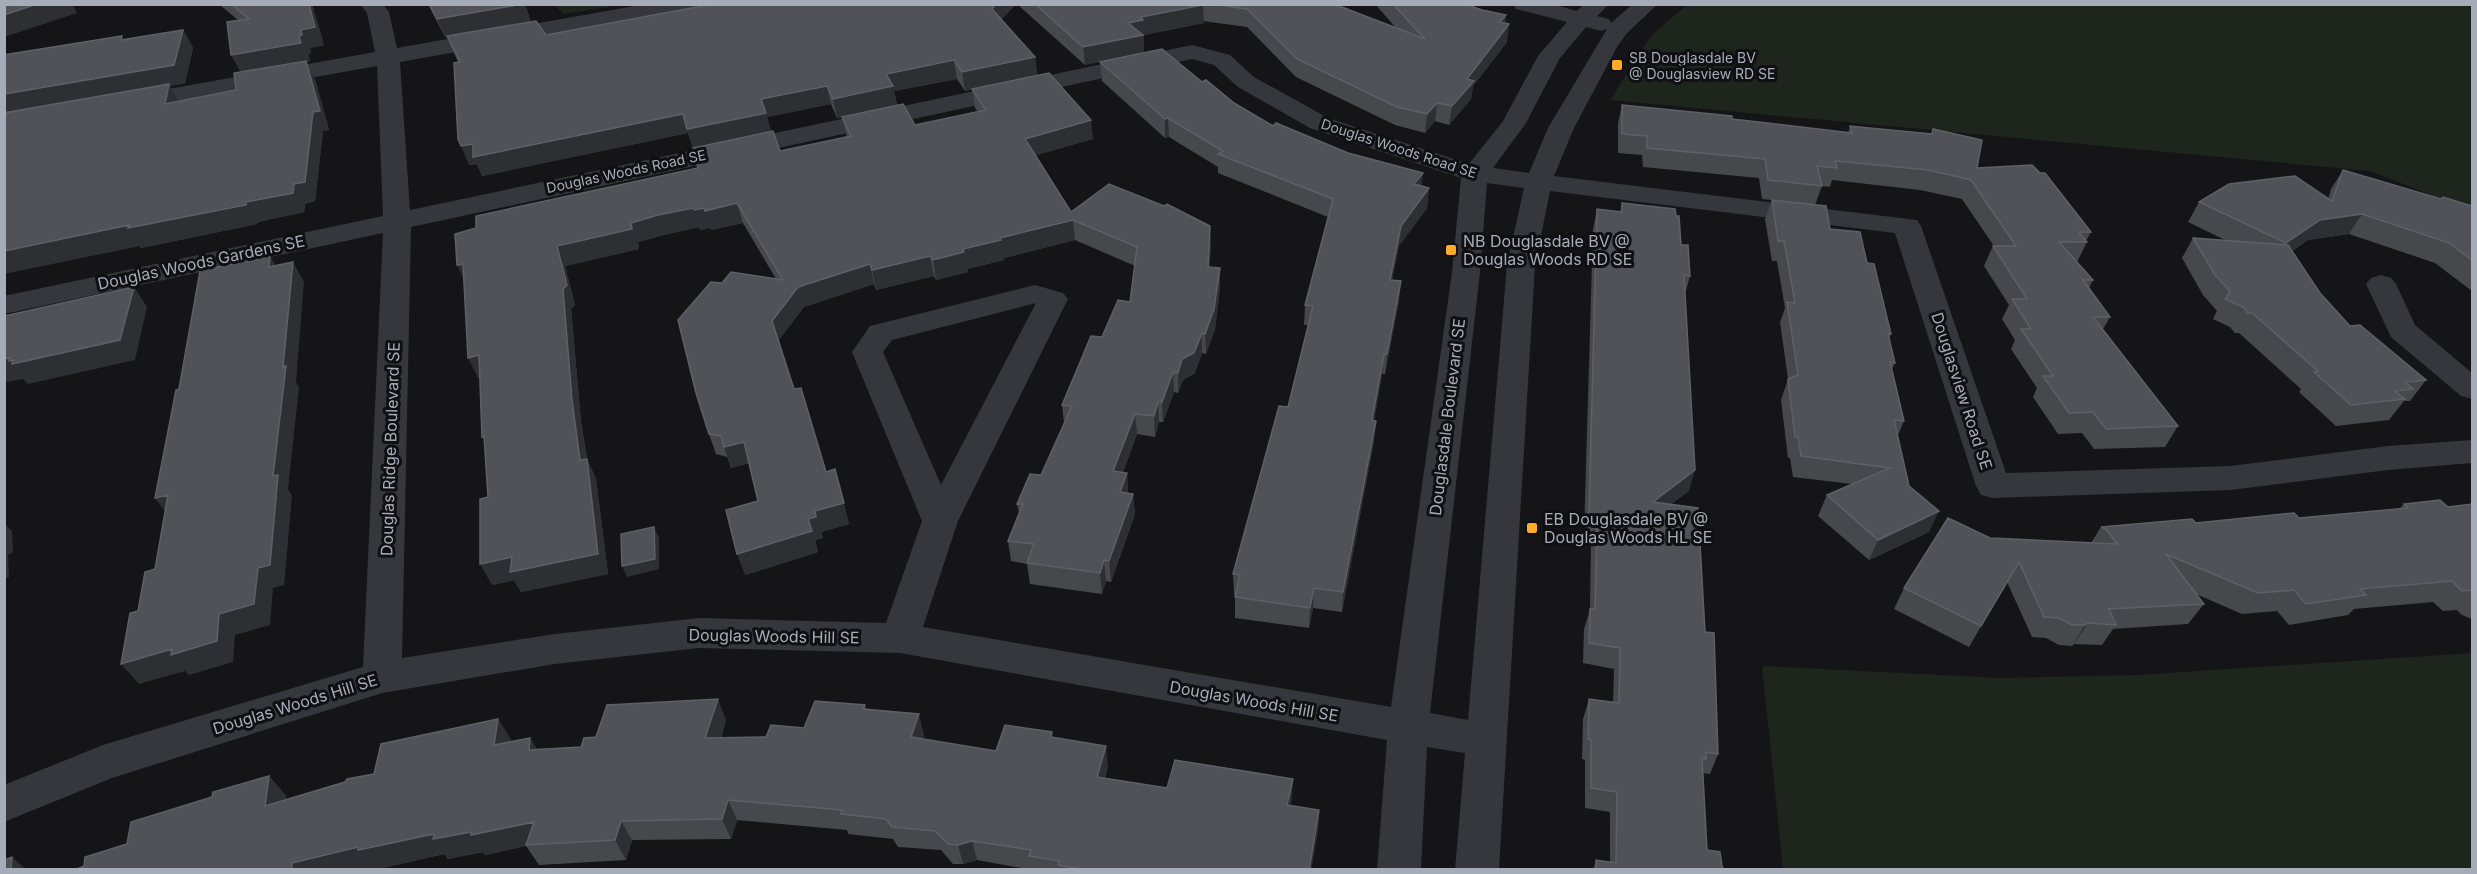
<svg xmlns="http://www.w3.org/2000/svg" width="2477" height="874" viewBox="0 0 2477 874" font-family="Inter,sans-serif">
  <style>
    .green { fill: #1d251d }
    .lines { fill: none; stroke-linecap: round; stroke-linejoin: round }
    .minor { fill: #36373c; fill-rule: evenodd }
    .wall { fill: #46484c }
    .shaded-wall { fill: #2e2f32 }
    .building { fill: #515258; stroke: #5e6067; stroke-width: 1.5 }
    .poi-dot { fill: #ffac25; stroke: #101012; stroke-width: 2 }
    .labels { text-anchor: middle; dominant-baseline: central; stroke-width: 6; stroke-linejoin: round; paint-order: stroke }
    .far-poi-label { font-size: 14px; fill: #a6acb8; stroke: #101012; text-anchor: start }
    .far-street-label { font-size: 14px; fill: #a6acb8; stroke: #101012 }
    .poi-label { font-size: 16px; fill: #a6acb8; stroke: #101012; text-anchor: start }
    .street-label { font-size: 16px; fill: #a6acb8; stroke: #101012 }
  </style>
  <rect width="100%" height="100%" fill="#151517"/>
  <!-- green -->
  <path class="green" d="M608 5V7L563 14 555 5Z
    M1686 5H2472V211L2370 171 1610 100 1651 36Z
    M2472 653V869H1783L1762 666 2000 678 2138 675Z"/>
  <g class="lines">
    <!-- minor -->
    <path class="minor" d="M360 4H383L389 12 397 48 646 4H697L694 9 686 11 400 62 410 210 1192 45 1230 55 1254 77 1328 118 1469 164 1503 121 1538 56 1567 22 1516 9 1513 4H1552L1577 11 1584 4H1609L1597 16 1609 19 1611 23 1633 4H1658L1627 33 1617 47 1574 128 1554 176 1917 220 1921 226 2006 473 2230 466 2388 446 2472 440V463L2388 470 2230 490 1993 498 1981 495 1976 486 1895 233 1550 191 1535 265 1499 870H1455L1465 753 1427 747 1421 870H1377L1387 740 900 653 699 648 555 664 382 693 112 778 4 822V785L103 745 363 667 383 233 4 314V296L383 216 377 66 130 110 121 108 118 103 121 98 130 96 375 52 367 13ZM1586 27 1601 31 1607 29 1548 128 1529 173 1493 168 1526 123 1560 58ZM1192 59 1214 65 1238 87 1310 128 1461 178 1452 272 1391 707 923 627 958 521 1068 299 1063 293 1035 285 870 326 852 352 922 521 886 623 699 618 555 634 402 658 411 227ZM1487 183 1524 188 1507 265 1468 720 1430 713 1480 272ZM1036 303 941 485 883 352 892 340Z
      M2381 275 2391 278 2396 284 2415 325 2472 373V399L2461 396 2391 337 2366 284 2371 278Z"/>
  </g>
  <!-- wall -->
  <path class="wall" d="M219 4H312L324 45 310 48 311 53 308 55 310 61 306 62 315 79 329 130 323 131 315 201 305 204 304 212 258 222 257 224 141 248 140 246 124 40 183 30 193 48 185 83 170 86 179 101 236 90 240 72 239 21Z
    M428 4H525L531 22 546 35 713 4H1016L1001 20 1035 57 1037 75 965 91 957 79 894 91 897 105 837 118 831 104 767 117 771 132 693 148 688 133 482 176 477 164 469 165 458 62 447 37H445Z
    M1017 4H1334L1397 29 1375 4H1465L1482 10 1506 15 1505 23 1507 42 1473 86 1471 99 1449 125 1435 121 1425 133 1395 125 1296 77 1247 27 1203 21 1204 23 1144 35V38L1085 65Z
    M1100 62 1202 82 1234 103 1273 126 1421 186 1429 188 1427 208 1399 246 1392 280 1399 301 1385 374H1382L1374 420V441L1342 612 1313 608 1309 628 1235 618V595L1234 594 1233 574 1288 407 1308 325H1304L1305 305 1328 217 1218 173V167L1169 137 1165 138 1102 81Z
    M972 89 1093 139 1036 155 1071 212 1210 226V267L1220 288 1215 329 1206 354 1202 353 1195 373 1183 380 1178 393 1174 392 1163 422H1159L1155 437 1137 434 1123 472 1127 473 1128 493 1133 494 1135 514 1111 582 1106 581 1102 594 1030 584 1027 564 1011 561 1008 541 1019 513 1017 504 1041 475 1064 423 1062 405 1102 337 1130 302 1135 266 1075 240 1004 258V260L967 269 968 272 936 280 934 276 876 290 874 284 804 307 778 341 794 389 826 472 835 469 849 524 821 532 823 538 815 540 818 552 745 575 758 501 749 463 731 468 727 457 716 454 709 434 722 283 776 279 743 223 711 230 710 228 700 230 699 227 664 235 638 242 639 249 565 266 575 305 571 309 581 421 587 459 596 479 608 574 521 592 514 580 492 585 488 497 480 378H478L464 279 780 151 847 137 842 117 915 125 978 112 975 108Z
    M1622 105 1848 133 1850 126 1932 134 1933 129 1977 168 2091 232 2086 241 2087 242 2077 262 2093 280 2089 288 2110 317 2103 329 2178 426 2165 447 2094 449 2082 433 2058 434 2033 397 2037 388 2011 349 2015 340 2002 319 2009 305 1984 266 1993 246H1994L1962 199 1920 190 1832 180 1830 187 1822 186 1815 205 1830 229 1867 263 1891 334 1889 339 1895 363 1892 369 1904 421 1898 435 1909 486 1929 532 1869 560 1818 516 1827 495 1852 484 1793 477 1790 458H1788L1781 400 1788 379 1780 322 1785 308 1777 261H1772L1765 219 1772 200 1762 199 1759 178 1643 167 1642 155 1618 153V123Z
    M2343 170 2441 199 2472 206V291L2435 263 2349 234 2308 240 2292 251 2320 293 2350 326 2426 380 2410 401H2404L2389 420 2336 426 2299 392 2301 389 2239 333H2235L2230 327 2213 319 2217 311 2203 295 2182 258 2193 238 2227 241 2188 222 2199 202 2328 199 2331 189Z
    M1622 203 1681 245 1690 276 1685 294 1689 491 1671 504 1705 632 1718 754 1710 774 1703 773 1707 850 1724 870H1593L1596 860 1610 862V812L1585 808V760L1582 759 1583 719 1589 699 1613 703 1614 669 1583 663 1584 629 1590 610 1591 543 1584 542V534L1593 229 1597 209 1620 212Z
    M2404 504 2448 507 2472 504V619L2462 615 2457 610 2443 611 2433 602 2354 609 2348 615 2289 625 2277 611 2242 614 2196 594 2204 604 2188 624 2113 629 2102 645 2074 644 2072 646 2059 645 2046 638 2032 637 2007 582 1969 647 1894 609 1904 588 1990 538 2091 543 2101 527 2299 518 2399 509Z
    M865 705 866 709 924 735 923 739 996 751 1053 737 1108 766 1105 778 1167 788 1293 779 1290 805 1319 810 1318 830 1311 870H1032L977 860 963 864H953L941 850 898 847 893 839 848 834 847 830 737 820 731 839 632 840 626 860 539 865 526 846 485 855 483 852 448 859 444 854 374 870 372 867 364 870H75L84 866 127 844 212 797 269 776 286 796V799L374 774 498 719 511 740 510 742 537 749 581 747 596 737 726 720 721 738 766 737 804 728Z"/>
  <!-- shaded-wall -->
  <path class="shaded-wall" d="M37 4H72L77 13 4 37V15Z
    M309 4H312L313 7 324 45 310 48 311 53 308 55 310 61 306 62 315 79 329 130 323 131 315 201 305 204 304 212 258 222 257 224 141 248 140 246 4 274V251L129 225 246 205 241 73 231 55 299 36Z
    M525 4 531 22 445 37 437 19Z
    M996 4H1016L994 27 992 9Z
    M1203 5 1204 23 1144 35V53L1085 65 1083 47 1128 23 1141 17Z
    M1506 15 1503 32 1509 24 1507 42 1473 86 1471 99 1449 125 1452 106 1500 22Z
    M183 30 193 48 185 83 170 86 180 103 4 115V94Z
    M1035 57 1037 75 965 91 962 72Z
    M954 60 957 79 894 91 897 105 837 118 833 99 886 74Z
    M827 86 831 104 767 117 771 132 693 148 688 133 482 176 477 164 469 165 461 146 761 99Z
    M1437 103 1435 121 1425 133 1427 114Z
    M1168 118 1169 137 1165 138V119Z
    M1091 120 1093 139 1027 158 1025 139Z
    M1423 173 1421 192 1414 184Z
    M1429 188 1427 208 1399 246 1388 300 1390 280 1401 226Z
    M737 203 743 223 711 230 710 228 700 230 699 227 664 235 638 242 639 249 565 266 575 305 571 309 581 421 589 476 587 459 596 479 608 574 521 592 514 580 492 585 480 564 580 460 572 400 557 246 631 223 658 215 693 208Z
    M2362 214 2349 234 2308 240 2274 262 2286 243 2320 220Z
    M1073 220 1075 240 1004 258V260L967 269 968 272 936 280 933 260 963 249 1000 238Z
    M1210 226 1211 246 1209 287 1208 267Z
    M270 256 282 276 269 267Z
    M930 256 934 276 876 290 872 270Z
    M293 262 304 282 296 382 299 387 288 489 292 496 284 585 273 588 270 625 235 635 233 662 189 675 185 671 139 684 121 664 219 614 258 568 273 476Z
    M463 264 467 285 457 265Z
    M870 264 874 284 804 307 777 342 772 321 798 287Z
    M1220 268V288L1215 329 1206 354 1205 334Z
    M1401 281 1399 301 1385 374 1387 354Z
    M134 287 147 307 135 360 28 384 23 379 7 382 6 381H4V359L10 358Z
    M1202 333V353L1195 373 1183 380 1178 393V373L1182 359Z
    M1384 354 1382 374 1371 441 1372 420Z
    M479 355 489 376 478 378 468 358Z
    M1173 372 1174 392 1163 422 1162 402Z
    M1158 402 1159 422 1155 437 1154 416Z
    M1135 414 1137 434 1115 492 1113 471Z
    M1376 421 1374 441 1342 612 1343 592Z
    M744 442 751 462 731 468 724 447Z
    M835 469 849 524 821 532 823 538 815 540 818 552 745 575 737 554 808 519 815 511Z
    M1695 470 1689 491 1647 522 1653 502Z
    M1127 473 1128 493 1120 492Z
    M1133 494 1135 514 1111 582 1109 561Z
    M168 495 171 519 155 498Z
    M1939 511 1929 532 1869 560 1878 540Z
    M4 523 12 531 13 552 8 555 9 577 4 579Z
    M654 527 659 538V569L627 577 622 566Z
    M1104 560 1106 581 1102 594 1100 573Z
    M1314 588 1313 608 1309 628 1310 608Z
    M2088 623 2074 644 2072 646 2085 625Z
    M718 699 726 720 714 758 705 738Z
    M919 714 924 735 917 758 911 737Z
    M498 719 511 740 507 765 494 745Z
    M530 738 543 758 529 750Z
    M1106 746 1108 766 1099 797 1097 777Z
    M269 776 286 796 282 825 265 806Z
    M1293 779 1292 799 1287 825V805Z
    M728 800 737 820 731 839 722 819Z
    M1319 810 1318 830 1311 870H1309Z
    M621 821 632 840 626 860 615 840Z
    M534 822 526 845V846L485 855 483 852 448 859 444 854 374 870 372 867 364 870H292V863L358 847 434 834 471 832Z
    M972 841 977 860 963 864 958 845Z
    M12 857 27 870H11Z"/>
  <!-- building -->
  <path class="building" d="M4 4H37L4 15Z
    M231 4H309L315 27 301 30 302 35 299 36 301 43 231 55 227 22 249 19Z
    M429 4H523L437 19Z
    M713 4H996L992 9 1035 57 962 72 954 60 886 74 893 86 833 99 827 86 761 99 766 113 687 129 683 114 473 157V144L461 146 458 139 454 63 460 62 447 36 536 21 546 35Z
    M1035 4H1203V5L1141 17 1143 20 1128 23 1143 35 1083 47Z
    M1211 4H1334L1425 39 1393 4H1465L1482 10 1506 15 1500 22 1509 24 1467 79 1474 81 1452 106 1437 103 1427 114 1397 107 1297 59 1247 9Z
    M183 30 174 65 4 94V55L122 36 121 40Z
    M1162 49 1202 82 1206 80 1234 103 1273 126 1276 123 1348 153 1423 173 1414 184 1429 188 1401 226 1390 280 1401 281 1387 354H1384L1372 420 1376 421 1343 592 1314 588 1310 608 1235 597 1240 575 1233 574 1279 406 1288 407 1313 306 1305 305 1333 199 1218 154 1223 151 1168 118 1165 119 1100 62Z
    M306 61 320 111 313 112 305 182 294 184 293 193 246 202V205L128 228 129 225 4 251V113L169 84 165 104 236 90 234 73Z
    M1049 73 1091 120 1025 139 1071 212 1109 184 1164 206 1167 204 1210 226 1208 267 1220 268 1214 309 1205 334 1202 333 1194 353 1182 359 1178 373 1173 372 1162 402H1158L1154 416 1135 414 1113 471 1127 473 1120 492 1133 494 1109 561 1104 560 1100 573 1027 563 1034 544 1008 541 1023 504H1017L1030 474 1041 475 1072 406 1062 405 1091 336 1102 337 1118 300 1130 302 1137 247 1073 220 1000 238 1001 240 963 249 964 252 933 260 930 256 872 270 870 264 798 287 772 321 794 389 801 388 826 472 835 469 844 503 815 511 816 517 808 519 812 531 737 554 726 510 758 501 744 442 724 447 721 436 709 434 696 393 678 320 711 282 722 283 731 272 783 280 737 203 705 211 704 208 694 210 693 208 658 215 631 223 632 229 557 246 567 285 563 289 572 400 580 460 587 459 598 554 510 572 512 557 480 564V499L488 497 484 436 482 437 479 355 468 358 463 264 457 265 455 234 476 228V216L698 168 693 148 773 131 780 151 851 136 842 117 903 104 915 125 986 110 972 89Z
    M1622 105 1732 116V119L1852 133 1850 126 1932 134 1933 129 1982 140 1977 168 2032 165 2040 173H2045L2091 232H2079L2087 242H2059L2093 280H2083L2110 317H2093L2178 426 2106 429 2093 412 2069 413 2043 376H2053L2021 329H2031L2012 299H2027L1993 246H2016L1971 180 1928 170 1835 161 1837 168 1817 166 1822 186 1768 180 1765 159 1647 148V136L1622 134Z
    M2343 170 2441 199 2443 197 2472 206V260L2449 243 2362 214 2320 220 2286 243 2199 202 2229 184 2295 176 2332 201Z
    M1772 200 1826 206 1830 229 1860 232 1867 263 1874 264 1891 334H1888L1895 363 1890 362 1904 421 1894 420 1909 486 1939 511 1878 540 1827 495 1890 468 1801 456 1798 437H1795L1788 379 1798 375 1787 302 1795 303 1784 241H1778Z
    M1622 203 1675 209 1676 216H1679L1681 245H1688L1690 276 1684 275 1695 470 1653 502 1698 508 1705 632 1714 633 1718 754 1706 752V759L1702 758 1707 850 1720 852 1722 866 1724 870H1596V860L1616 863 1617 792 1591 788V740L1588 739 1589 699 1619 703 1620 648 1589 643 1590 609H1595L1597 522 1590 521 1589 514 1597 209 1622 212Z
    M2193 238 2288 245 2320 293 2350 326 2360 325 2426 380 2405 382 2413 389 2395 391 2405 399 2351 405 2314 372 2318 371 2252 313H2248L2243 307 2225 299 2230 291 2215 275Z
    M270 256 269 267 293 262 283 367 286 366 273 476 278 475 270 565 258 568 254 604 219 614 217 641 171 655 172 649 121 664 130 613 138 611 145 572 155 569 168 495 155 498 176 390 179 389 200 271Z
    M134 287 120 340 12 364 13 360 9 361 10 358 4 359V316Z
    M2440 500 2448 507 2472 504V590L2462 591 2452 581 2360 589 2366 595 2306 604 2294 590 2258 593 2166 554 2204 604 2109 609 2116 625 2088 623 2085 625H2072L2059 618 2044 617 2019 562 1981 626 1904 588 1948 518 1990 538 2117 544 2106 529 2101 527 2192 519 2196 523 2294 513 2299 518 2408 508 2404 504Z
    M654 527 655 559 622 566 621 534Z
    M718 699 705 738 766 737 771 725 804 728 815 701 865 705 863 709 919 714 911 737 996 751 1005 725 1052 732 1051 737 1106 746 1097 777 1167 788 1175 760 1293 779 1287 805 1319 810 1309 870H1085L1058 865 1060 861 1029 856 1031 850 972 841 958 845 948 844 935 831 892 827 886 819 841 814 842 810 728 800 722 819 621 821 615 840 526 845 534 822 471 835V832L433 839 434 834 358 850V847L292 863V870H75L84 866 85 857 127 844 131 822 212 797 213 792 269 776 265 806 345 782 347 779 374 774 381 744 498 719 494 745 530 738 529 750 581 747 584 738 596 737 607 705Z
    M12 857 11 870H4V860Z"/>
  <!-- markers -->
  <g class="poi-dot">
    <rect x="1611" y="59" width="12" height="12" rx="3"/>
    <rect x="1445" y="244" width="12" height="12" rx="3"/>
    <rect x="1526" y="522" width="12" height="12" rx="3"/>
  </g>
  <g class="labels">
    <!-- far-poi labels -->
    <g class="far-poi-label">
      <text x="1629" y="57">SB Douglasdale BV<tspan x="1629" dy="16">@ Douglasview RD SE</tspan></text>
    </g>
    <!-- far-street labels -->
    <g class="far-street-label">
      <text transform="translate(1399 148) rotate(18)">Douglas Woods Road SE</text>
      <text transform="translate(626 171) rotate(-12)">Douglas Woods Road SE</text>
    </g>
    <!-- poi labels -->
    <g class="poi-label">
      <text x="1463" y="241">NB Douglasdale BV @<tspan x="1463" dy="18">Douglas Woods RD SE</tspan></text>
      <text x="1544" y="519">EB Douglasdale BV @<tspan x="1544" dy="18">Douglas Woods HL SE</tspan></text>
    </g>
    <!-- street labels -->
    <g class="street-label">
      <text transform="translate(201 262) rotate(-12)">Douglas Woods Gardens SE</text>
      <text transform="translate(1962 391) rotate(72)">Douglasview Road SE</text>
      <text transform="translate(1447 417) rotate(-83)">Douglasdale Boulevard SE</text>
      <text transform="translate(390 449) rotate(-88)">Douglas Ridge Boulevard SE</text>
      <text transform="translate(774 636) rotate(1)">Douglas Woods Hill SE</text>
      <text transform="translate(1254 701) rotate(10)">Douglas Woods Hill SE</text>
      <text transform="translate(295 704) rotate(-17)">Douglas Woods Hill SE</text>
    </g>
  </g>
  <!-- border -->
  <rect width="2477" height="874" fill="none" stroke="#a6acb8" stroke-width="12"/>
</svg>
